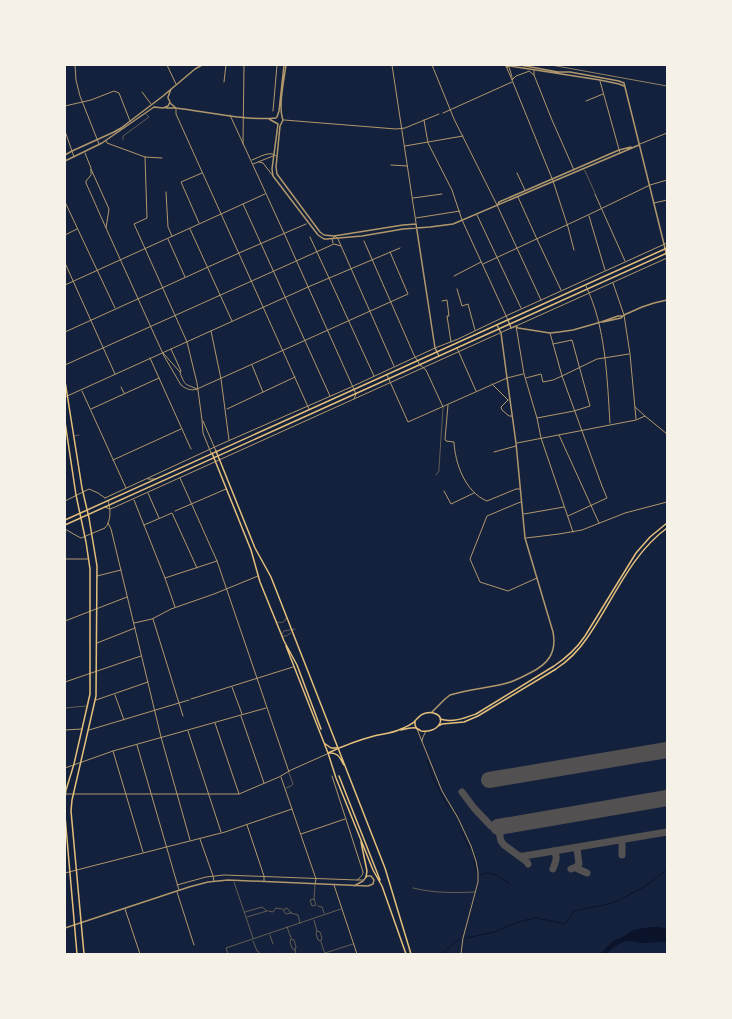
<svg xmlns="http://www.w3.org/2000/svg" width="732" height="1019" viewBox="0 0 732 1019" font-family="Barlow,sans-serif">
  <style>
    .water { fill: #0b132b }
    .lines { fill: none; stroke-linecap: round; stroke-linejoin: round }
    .stream { stroke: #0b132b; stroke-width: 1 }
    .taxiway { stroke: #525050; stroke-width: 7 }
    .runway { stroke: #525050; stroke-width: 16 }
    .service { stroke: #b1986c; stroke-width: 0.5 }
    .pedestrian { stroke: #b1986c; stroke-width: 1 }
    .minor { stroke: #b1986c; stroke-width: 1 }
    .tertiary { stroke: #b1986c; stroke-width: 1.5 }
    .secondary { stroke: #e5c07b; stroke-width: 1.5 }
    .primary { stroke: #e5c07b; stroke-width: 1.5 }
    .rail { stroke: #918062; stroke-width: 1 }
  </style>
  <rect width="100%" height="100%" fill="#14213d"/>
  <!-- water -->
  <path class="water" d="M650 927H660L667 929V942C658 941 650 943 641 943 637 943 633 941 629 941 622 941 611 948 607 954H600L613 941 625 936 633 930Z"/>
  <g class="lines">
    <!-- stream -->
    <path class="stream" d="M427 760 434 781 448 807
      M461 831 469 847
      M474 861 477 873
      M480 875C491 869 499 877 509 883
      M466 938 495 932 510 925 526 920 537 918 565 924 574 911 613 903 644 887 667 870
      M441 954 454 943 460 939"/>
    <!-- taxiway -->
    <path class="taxiway" d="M462 792 474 808 491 826 498 827 501 841 504 845 527 862 528 864
      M500 835C501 828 506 826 512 824
      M553 851C559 856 555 863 553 869
      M622 855V840
      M519 856H524L667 832
      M576 868 587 873
      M571 869 576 867 579 864 577 848"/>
    <!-- runway -->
    <path class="runway" d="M489 780 667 750
      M498 827 667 798"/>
    <!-- service -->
    <path class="service" d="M123 140V136L149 117 146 114
      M583 169 585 171 595 193
      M74 436 79 435
      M436 475 439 471V468L443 408
      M277 622C281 623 285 623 286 618
      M282 634 284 631 295 629
      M282 636H286L291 633
      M65 708 86 706
      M286 788 291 786 293 784 289 773
      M234 882 253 938
      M413 888C432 893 455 893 475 892
      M314 899 310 900 312 906 316 905 314 899 315 885
      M318 906 322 907 324 913
      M268 911 273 912 276 908 282 909
      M245 912 262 907 267 911 247 917
      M291 913 287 908 283 910 286 914 291 913 298 915 300 923
      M314 920 317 931 316 934 318 940 321 941 322 938 320 932 317 931
      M287 927 291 938
      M270 935 273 944
      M253 941 257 951 259 952 260 954
      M321 942 325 954
      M295 950 296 947 294 940 291 939 290 942 292 948 295 950 296 954
      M228 954 226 948 341 909
      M322 954 353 944"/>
    <!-- pedestrian -->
    <path class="pedestrian" d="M654 203 667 200
      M492 384 508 400
      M333 395 349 388
      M508 400 501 407 502 410 509 416H512"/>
    <!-- minor -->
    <path class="minor" d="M75 65 76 80 80 96 99 144
      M167 65 176 84
      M392 65 416 223
      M432 65 454 119 497 205 541 300
      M506 66 512 80 513 78
      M509 67 512 77
      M534 71V75L552 120 574 170
      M534 75 529 71 527 72 516 76 512 80 553 181 568 227 574 250
      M600 81 620 153
      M224 82 226 65
      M142 92 151 104
      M586 101 603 94
      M65 106 91 100 114 91 119 93 130 121
      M176 109V114L309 409
      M273 111 277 65
      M443 113 512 82
      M230 115 284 233 356 394 354 399
      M284 120 396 129 405 128 439 114
      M424 120 428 143 452 190 462 220 508 320
      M65 131 74 157
      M106 141 107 143 145 157 162 158
      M243 144 244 65
      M640 144 667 133
      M405 146 463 136
      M85 153 91 168
      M145 157 147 218 134 224 187 342 197 383 202 420 203 433 211 453
      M252 160C260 157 270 150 276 156
      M259 162 263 163 273 176
      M253 164 273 156
      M391 165 407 166
      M91 169 109 209 106 228 86 183V181L91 175Z
      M517 173 525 190
      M166 192 168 227 172 236
      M595 194 625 261
      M518 197 536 237 561 290
      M413 198 442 194
      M65 202 115 308
      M243 204 330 396
      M477 215 521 308
      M589 216 605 270
      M416 218 460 211
      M199 223 181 182 202 173
      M106 228 164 356 181 385C186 389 191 391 197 389L408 294 390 252
      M190 229 232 321
      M65 235 77 229
      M310 237 329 278 374 376
      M168 239 185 277
      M364 241 414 355 420 365 426 370 443 407
      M333 243 332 239 335 236 338 239 394 366
      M666 254 667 260
      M65 263 115 374
      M483 264 588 215 650 185 667 180
      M454 276 481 262
      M613 283 624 315 630 354 636 419
      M65 285 265 194
      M586 286C606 328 607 377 610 423
      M457 289 462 306 468 304 475 330
      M442 301 447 300 449 316H447L451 342
      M211 331 221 379 229 440
      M65 332 239 253 306 224
      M550 333 562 376 602 486 607 498 568 516
      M457 348 476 391
      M171 349 181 371 180 373C186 387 184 383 197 389
      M163 353 180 372
      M150 358 191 449
      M65 365 334 244 341 246
      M252 365 263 392
      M387 375 408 422 507 378 523 374
      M526 378 541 374 543 382 553 380 562 376 597 359 629 354
      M121 387 124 393
      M349 388 435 348 458 339 508 315 667 243
      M82 391 126 488
      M65 397 308 287 400 248
      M448 405 445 439 446 441 454 442C455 463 465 492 487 501L516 489H520
      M635 407 645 416
      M91 409 159 378
      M227 409 295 377
      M537 418 574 411 590 406 572 340 553 344
      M203 421 216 451
      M559 435 599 523
      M517 443 636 420 645 416 667 434
      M494 452 516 446
      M113 460 181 429
      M180 478 217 561 289 772
      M148 479H155
      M444 491 451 504 474 493
      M148 493 159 518
      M105 498 219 445 333 395
      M134 500 165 578 175 607
      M65 501 89 489 98 493 105 498
      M521 502 518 503 487 516 470 559 480 582 508 591 537 578
      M105 507 110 509 115 507 511 328
      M175 511 226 489
      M524 514 564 507
      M108 523 111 529 161 737 190 840
      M144 525 172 513 197 568
      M65 529 77 536 81 538 105 528C111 522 111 508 108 501
      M573 532 541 438 537 418 524 374 516 326 667 258
      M526 538 559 534 582 530 625 513 667 502
      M65 559H88
      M97 576 121 570
      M165 578 217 561
      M153 619 183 716
      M65 621 127 597
      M134 623 152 619 171 609 214 594 258 576
      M97 643 135 628
      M65 682 141 656
      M232 687 242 714
      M115 695 124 720
      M191 699 293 667
      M96 700 148 682
      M241 716 264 783
      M215 723 239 794
      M417 729 442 791 458 818 471 846 476 861 478 872V882L463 938 461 954
      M65 730 82 729
      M89 730 189 700
      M188 731 221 832
      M422 741 423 737 426 731
      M137 745 179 890
      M113 751 143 852
      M65 768 113 751 266 708
      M332 776 363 872C363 875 360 878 357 880
      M281 777 316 879 315 884
      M66 794H239L279 777 291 770 327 754
      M247 825 264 876V881
      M301 834 345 819
      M200 839 213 876 214 881
      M65 873 225 832 292 809
      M177 885 206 877 224 875 357 880H363
      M334 885 357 954
      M177 892 194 945
      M125 909 140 954"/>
    <!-- tertiary -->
    <path class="tertiary" d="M286 65C284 80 278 107 283 120L280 126 276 167 277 174 320 232 324 235 334 236 403 225 416 224 435 348 439 356
      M505 65 507 67 509 66
      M520 65 558 72H570L619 81 624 83 664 244 666 253
      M510 66 600 80 619 84 624 86
      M168 97 171 89
      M170 103 176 108
      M166 108H176C208 112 245 121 276 118
      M277 117 279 111 284 65
      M269 119 278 124
      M278 124 272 169 273 176 318 235 324 239H327L362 236 403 229 430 227 453 224 639 145
      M65 155 72 151 114 132 121 128 163 96 195 69 202 65
      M65 161 102 143 154 107 163 108 168 106 170 102 168 98
      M498 204 499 202 619 150 631 147
      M508 320 511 328 516 326 518 328 550 333 559 332 573 330 601 322 618 316H623
      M603 322 621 318 624 315 642 307 654 303 667 300
      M432 712 445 699 450 695C468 689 489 688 507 683 515 681 522 677 530 673 548 664 557 653 553 632L525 538 516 443 507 378 501 333 497 325
      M65 928 189 887 208 882 228 880 368 886 373 884 374 880 371 876H367L363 881 354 886"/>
    <!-- secondary -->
    <path class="secondary" d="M65 381 82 488 89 518 97 566 96 696 72 800 71 811 84 954
      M65 422 76 495 86 542 90 569V694L74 764 66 790 65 797
      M440 719C452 723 465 718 476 714L554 666C566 658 577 648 585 636L636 553 650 537 667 523
      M415 721V725L417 729
      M438 726 442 724 464 722 478 716 556 669C568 661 579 650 587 638 613 601 630 555 667 528
      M328 753C343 746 359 740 374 736 383 734 393 733 401 729 405 727 411 725 414 722 418 718 420 714 426 713 433 711 443 715 440 723 437 730 428 732 421 731 420 730 418 729 416 728 411 727 405 729 401 730
      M65 816 77 954"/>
    <!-- primary -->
    <path class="primary" d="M216 451 255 548 271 577 385 868 411 954
      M212 453 251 550 260 582 284 641 297 665 321 729
      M65 520 667 248
      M65 525 667 253
      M286 646 328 753 336 778 373 870 382 886
      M324 743 331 748H338
      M329 753C338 752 340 758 344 765
      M339 776 380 880
      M361 842 367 871 366 877
      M382 886 406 954"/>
    <!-- rail -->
    <path class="rail" d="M551 65 667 86"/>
  </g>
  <!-- border -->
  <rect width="732" height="1019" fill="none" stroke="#f6f1e7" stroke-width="132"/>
</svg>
